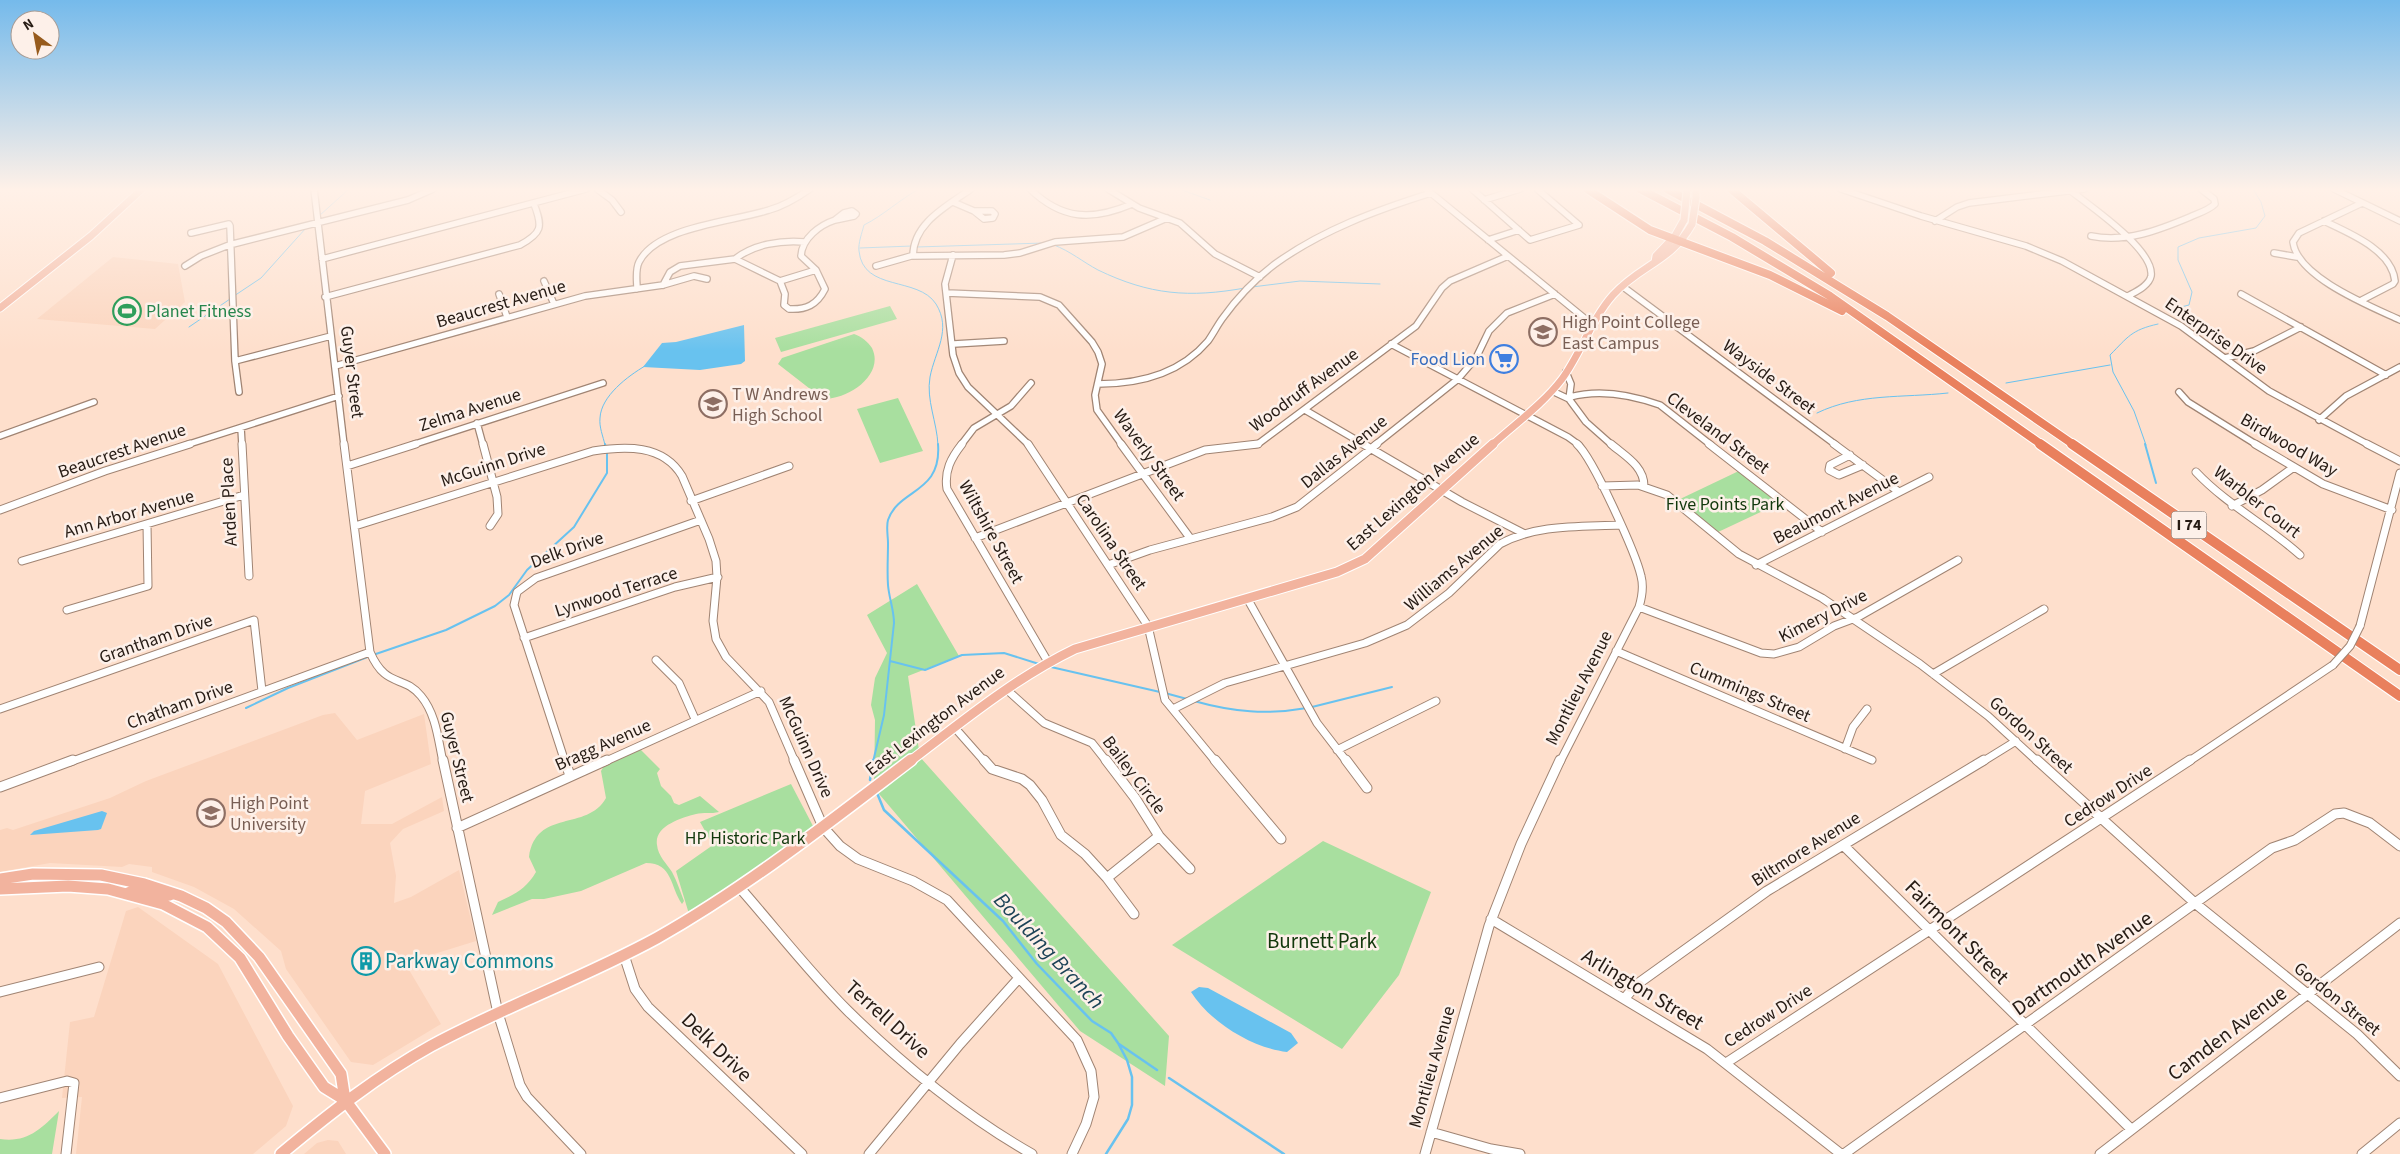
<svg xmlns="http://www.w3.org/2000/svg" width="2400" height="1154" viewBox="0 0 2400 1154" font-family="'Source Sans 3',sans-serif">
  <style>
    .built { fill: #fbd4bd }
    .green { fill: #a8df9f }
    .water { fill: #68c2ef }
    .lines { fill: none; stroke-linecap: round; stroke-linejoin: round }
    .stream-far2 { stroke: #68c2ef; stroke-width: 1 }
    .stream-far1 { stroke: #68c2ef; stroke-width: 2 }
    .stream { stroke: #68c2ef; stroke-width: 2.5 }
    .minor-far2-casing { stroke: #a08473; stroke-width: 8 }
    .minor-far1-casing { stroke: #a08473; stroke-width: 9 }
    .minor-casing { stroke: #a08473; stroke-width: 11 }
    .major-far2-casing { stroke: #fff; stroke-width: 9 }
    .major-far1-casing { stroke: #fff; stroke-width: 11 }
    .major-casing { stroke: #fff; stroke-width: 14 }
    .highway-far1-casing { stroke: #fff; stroke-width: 10 }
    .highway-casing { stroke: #fff; stroke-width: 12 }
    .minor-far2 { stroke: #fff; stroke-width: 5.5 }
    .minor-far1 { stroke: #fff; stroke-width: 7 }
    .minor { stroke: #fff; stroke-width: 9 }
    .major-far2 { stroke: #f2b39e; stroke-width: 7 }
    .major-far1 { stroke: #f2b39e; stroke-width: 9 }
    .major { stroke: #f2b39e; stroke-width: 11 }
    .highway-far1 { stroke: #e9805d; stroke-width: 8 }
    .highway { stroke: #e9805d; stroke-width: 10 }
    .minor-bridge-casing { stroke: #a08473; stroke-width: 9; stroke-linecap: butt }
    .major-bridge-casing { stroke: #fff; stroke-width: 9; stroke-linecap: butt }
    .minor-bridge { stroke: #fff; stroke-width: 7 }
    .major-bridge { stroke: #f2b39e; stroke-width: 7 }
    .labels { text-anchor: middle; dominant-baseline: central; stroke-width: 5; stroke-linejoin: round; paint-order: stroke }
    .shield { fill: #fdf0e9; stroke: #665b54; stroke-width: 1 }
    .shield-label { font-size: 16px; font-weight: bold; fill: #261b14 }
    .street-label { font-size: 18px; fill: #261b14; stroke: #fdf0e9 }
    .leisure-label { font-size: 18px; fill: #27864d; stroke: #fdf0e9; text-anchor: start }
    .education-label { font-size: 18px; fill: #785e54; stroke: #fdf0e9; text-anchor: start }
    .shop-label { font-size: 18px; fill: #366cbe; stroke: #fdf0e9; text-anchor: end }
    .park-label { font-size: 18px; fill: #12380c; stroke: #fdf0e9 }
    .near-street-label { font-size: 21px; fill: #261b14; stroke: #fdf0e9 }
    .near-park-label { font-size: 21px; fill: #12380c; stroke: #fdf0e9 }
    .near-culture-label { font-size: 21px; fill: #0d838f; stroke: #fdf0e9; text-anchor: start }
    .near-water-label { font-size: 22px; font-style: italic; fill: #1d4357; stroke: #fdf0e9 }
  </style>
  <rect width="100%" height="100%" fill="#fedfcc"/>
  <!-- built -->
  <path class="built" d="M113 257 178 264 185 302 155 329 37 319Z
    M335 713 357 740 424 714 431 764 365 791 361 824H392L442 797 444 811 403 829 390 843 396 876 394 903 411 897 459 870 476 941 405 963 441 1024 373 1065 351 1062 286 969 281 951 234 909 194 887 152 872V867L129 864 122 867 50 863 0 872V830L7 828 13 830 110 798 146 781 323 715Z
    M138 907 218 964 293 1106 286 1126 253 1154H76L82 1097 62 1098 70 1022 94 1017 126 911Z
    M328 1140 338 1141 346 1154H304L317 1143Z"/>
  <!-- green -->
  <path class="green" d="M890 306 897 319 781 352 775 338Z
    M854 334C861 336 868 342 872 348 885 375 848 400 823 399L778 364 782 358Z
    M898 398 923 451 880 463 857 409Z
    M1743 469 1782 502 1716 533 1678 500Z
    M917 584 959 656 908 676 920 757 1169 1036 1165 1086 1080 1031 874 788 875 720 871 705 875 678 887 653 867 615Z
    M641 750 660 769 657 773 661 786 671 796 674 803 679 805 700 796 719 812C711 814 703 812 696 814 681 818 654 826 657 845 658 856 667 864 672 872 677 881 680 891 684 901L682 904C670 887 673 863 646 863L581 891 544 899H532L492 915 498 902C515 894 526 889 536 872L529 857C536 808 587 832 606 798L601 771 604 766 631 752Z
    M791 784 813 826 773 857 689 914 676 871 713 845 700 822Z
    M1323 841 1431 892 1399 975 1342 1049 1172 945Z
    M59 1111 52 1154H0V1139C27 1143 41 1129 59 1111Z"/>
  <!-- water -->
  <path class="water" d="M744 325 745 361 741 364 700 370 643 367 662 343 676 342Z
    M102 811 107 813 101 829 98 830 30 835 34 831Z
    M1199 987 1208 988 1291 1033 1298 1043 1287 1052C1252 1048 1210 1022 1191 992Z"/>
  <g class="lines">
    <!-- stream-far2 -->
    <path class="stream-far2" d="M919 189C899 200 884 215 864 225 862 233 858 243 859 251 863 292 918 276 936 304 952 330 935 351 930 377 926 400 937 422 938 445
      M1179 189 1210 200
      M319 216 349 189
      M1054 245C1070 251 1083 262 1098 270 1150 295 1189 298 1245 288
      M917 247 1044 243
      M860 248 912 246
      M1252 287 1300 281 1380 284
      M234 296 261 278 306 228
      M2178 313 2181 311V307L2189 305 2192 292 2178 260V247L2199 238 2256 228 2265 216 2261 202 2253 189
      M189 327 230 299
      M2006 383 2110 365
      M1817 413C1858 393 1903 398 1948 393
      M605 445C603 436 599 427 600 418 601 396 628 376 645 366
      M2146 445 2134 411 2113 372 2110 355C2128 337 2131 330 2158 324"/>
    <!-- stream-far1 -->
    <path class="stream-far1" d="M605 444 606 447
      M2145 444 2156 483
      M890 661 925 670 962 655 1004 653 1039 664
      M1051 667 1160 692
      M1165 693 1187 699
      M1194 701C1233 712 1267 715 1307 708
      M1312 707 1392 687
      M246 708 288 688 370 656 446 630 495 606 509 595 527 570 574 527 607 473V451
      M873 762 884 715 894 623C894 610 889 598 888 585 887 571 888 557 888 543 888 536 886 527 888 520 899 488 942 494 938 444"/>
    <!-- stream -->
    <path class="stream" d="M870 780 873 760
      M877 793 884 810 1003 921 1037 964 1092 1021 1111 1033 1118 1043 1127 1060 1132 1077V1105L1128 1119 1106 1154
      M1119 1044 1157 1070
      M1169 1078 1284 1154"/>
    <defs>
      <path id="minor-far2" d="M314 189 344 445
        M597 189 612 200 621 212
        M1030 189C1062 220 1092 221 1132 204
        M1108 189 1139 208 1180 223 1215 254 1260 277
        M1426 189 1594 326
        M1472 189 1530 240 1579 225 1537 189
        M1841 189 1921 216 2026 246 2062 261 2181 326 2269 391 2369 445
        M2334 189 2400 221
        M2071 191C2090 206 2155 250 2151 276 2149 286 2135 292 2128 296
        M1484 200 1520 189
        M953 202 974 211
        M2362 203 2299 233 2293 242C2297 277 2370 306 2400 320
        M852 211 856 214 854 216 835 220 844 213Z
        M974 211H992L995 214 993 218 984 219Z
        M1935 221 1957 207 1969 203 2084 189
        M2324 221C2349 233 2392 250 2395 281L2393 284 2362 300
        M191 233 229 224 230 226 235 361 239 392
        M2091 236C2126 243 2159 230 2190 217 2199 213 2209 210 2215 204L2214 199 2201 189
        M1488 240 1519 230
        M2274 253 2297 257
        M953 255 945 284 953 355 959 373 968 387 1029 445
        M913 256C913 223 947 206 971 189
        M322 259 586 189
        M735 259C754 244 781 240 805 242
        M185 266 201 256 229 245 408 200 433 189
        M876 266 911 256 1004 255 1020 253 1055 242 1123 237 1167 218
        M544 281 554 304
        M780 281 816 270
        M663 285 670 272 680 266 735 259 780 281 785 294 784 305 789 309C806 310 817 305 825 289L816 270 801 256C802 238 820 225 835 220
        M1622 286 1836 445
        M637 289C637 281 635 270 639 262 657 226 733 222 769 210 784 206 797 198 810 189
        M947 293 1040 297 1059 305 1092 342 1098 352 1102 364 1095 395 1097 410 1122 445
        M499 294 507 317
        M2241 294 2386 375
        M325 297 520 245C542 233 543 227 534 204
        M954 344 1004 341
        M1391 344 1568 437 1579 445
        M2225 358 2254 351 2301 327
        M235 361 331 336
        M335 366 585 296 663 285 694 276 707 279
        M1566 372 1571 384 1569 399
        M1098 384C1139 384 1180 374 1208 341 1213 334 1217 326 1222 319 1237 298 1255 279 1275 264 1322 230 1377 210 1431 193
        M1552 391 1569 399 1586 422 1612 445
        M2179 392 2188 402 2257 445
        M1570 397C1599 389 1632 395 1660 405L1711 445
        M1305 410 1365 445
        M2319 420 2346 396 2400 367
        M477 423 483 445
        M241 428 242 445
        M0 436 94 402
        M186 445 339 396
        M412 445 603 383
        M961 445 974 428 1011 406 1031 383
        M1250 445 1258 444 1416 326 1442 288 1450 281 1508 256
        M1375 445 1458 379 1476 358 1489 331 1507 313 1555 294"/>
      <path id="minor-far1" d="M242 444 249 576
        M344 444 370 652C386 689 403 674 421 696 436 714 438 739 443 762
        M483 444 497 497 498 514 490 526
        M962 444C951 458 944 471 947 489L1048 662
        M1028 444 1148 626 1165 700 1216 762
        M1121 444 1190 538
        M1363 444 1462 502 1523 533
        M1611 444C1625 456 1644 466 1644 486
        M1709 444 1822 532
        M1834 444 1899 492
        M2255 444 2323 484 2392 510
        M2367 444 2400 461
        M1850 455 1830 465 1829 470 1839 475 1863 465
        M347 466 416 444
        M2196 472C2227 505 2267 525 2300 555
        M1602 486 1638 485 1667 495 1739 554 1822 598 1920 664 1988 716 2038 762
        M691 501 789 466
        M2232 506 2262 490 2294 467
        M0 510 105 471 190 444
        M355 526 593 451C625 446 663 444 682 476L709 539 716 561 717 577 713 621 716 639 726 657 769 702 795 762
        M975 538 1205 450 1258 444
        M22 561 244 495
        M1108 565 1150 550 1272 517 1297 507 1377 444
        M1756 565 1929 477
        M1247 598 1317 723 1347 762
        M1639 607 1761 653 1774 654 1799 647 1834 626 1858 617 1958 560
        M67 610 148 586 147 524
        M2360 626 2400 473
        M524 638 675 587 718 577
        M1616 651 1872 760
        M656 660 679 683 695 719
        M1933 674 2044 609
        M1006 689 1044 723 1092 743 1107 762
        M0 709 254 620 262 691
        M1173 709 1225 683 1365 643 1407 625 1449 593 1500 544C1537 524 1579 527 1620 525
        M955 728 985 762
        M1845 749 1853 727 1867 709
        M1337 750 1436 701
        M70 762 370 652
        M565 762 514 605 517 592 536 578 701 520
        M604 762 761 691
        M1560 762 1639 607C1642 597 1644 587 1641 576 1636 554 1593 458 1577 444
        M1982 762 2016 741
        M2188 762 2333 665"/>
      <path id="minor" d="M443 760 498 1013 520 1085 527 1097 581 1154
        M565 760 570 776
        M794 760 823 827 840 846 858 859 913 881 947 900 1077 1040 1091 1071 1094 1097 1086 1124 1072 1154
        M984 760 992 769 1022 779 1030 785 1042 800 1061 835 1085 854 1107 878 1159 836 1135 798 1106 760
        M1215 760 1281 839
        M1346 760 1367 788
        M2037 760 2196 904 2357 1034 2400 1076
        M0 787 73 760
        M457 828 607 760
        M1159 836 1190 869
        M1843 845 2131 1129
        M1107 878 1134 914
        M740 888C776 929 810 973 848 1011 902 1064 967 1117 1032 1154
        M1491 919 1707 1049 1841 1154
        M624 955 635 989 648 1007 802 1154
        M0 992 99 967
        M1625 998 1636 985 1767 891 1984 760
        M1726 1063 2190 760
        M0 1098 67 1081 74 1083 66 1154
        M1431 1132 1491 1149 1520 1154
        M869 1154 960 1044 1019 978
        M1425 1154 1489 926 1521 844 1560 760
        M1844 1154 2272 848 2295 840 2335 814 2344 813 2370 823 2400 846
        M2100 1154 2400 923
        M2362 1154 2400 1123"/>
      <path id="major-far2" d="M1696 189V198
        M1655 262 1656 256 1675 236 1684 220
        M0 308 91 236 142 189
        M1492 445C1515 424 1543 404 1562 379 1581 353 1591 320 1613 295 1640 265 1671 262 1692 224"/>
      <path id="major-far1" d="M909 762C963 721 1015 678 1075 649L1337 572 1365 559 1493 444"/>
      <path id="major" d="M0 879 33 874 101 875 144 884 181 896 206 908 226 922 259 957 341 1074 345 1100
        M0 889 68 886 108 889 163 904 207 927 240 958 288 1036 324 1087 345 1100 385 1154
        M128 893 137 889 159 896 170 895
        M281 1154C329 1114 377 1076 431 1046 505 1006 584 978 657 938 747 887 828 823 911 760"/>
      <path id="highway-far1" d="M1587 189 1650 230 1770 275 1842 311
        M1640 189 1732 237 1830 296 2042 445
        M1667 189 1765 241 1887 316 2074 445
        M1731 189 1831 273"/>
      <path id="highway" d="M2040 444 2400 696
        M2072 444 2400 670"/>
    </defs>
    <!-- minor-far2 casing -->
    <use href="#minor-far2" class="minor-far2-casing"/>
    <!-- minor-far1 casing -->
    <use href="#minor-far1" class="minor-far1-casing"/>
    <!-- minor casing -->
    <use href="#minor" class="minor-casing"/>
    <!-- major-far2 casing -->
    <use href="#major-far2" class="major-far2-casing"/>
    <!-- major-far1 casing -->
    <use href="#major-far1" class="major-far1-casing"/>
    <!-- major casing -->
    <use href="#major" class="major-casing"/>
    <!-- highway-far1 casing -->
    <use href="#highway-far1" class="highway-far1-casing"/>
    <!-- highway casing -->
    <use href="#highway" class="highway-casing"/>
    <!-- minor-far2 -->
    <use href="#minor-far2" class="minor-far2"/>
    <!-- minor-far1 -->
    <use href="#minor-far1" class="minor-far1"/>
    <!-- minor -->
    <use href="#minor" class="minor"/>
    <!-- major-far2 -->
    <use href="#major-far2" class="major-far2"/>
    <!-- major-far1 -->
    <use href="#major-far1" class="major-far1"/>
    <!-- major -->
    <use href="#major" class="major"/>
    <!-- highway-far1 -->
    <use href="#highway-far1" class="highway-far1"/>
    <!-- highway -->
    <use href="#highway" class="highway"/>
    <defs>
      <path id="minor-bridge" d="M2333 665 2350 646 2360 626"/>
      <path id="major-bridge" d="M1684 220 1687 190
        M1692 224 1696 198"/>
    </defs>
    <!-- minor-bridge casing -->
    <use href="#minor-bridge" class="minor-bridge-casing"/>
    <!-- major-bridge casing -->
    <use href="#major-bridge" class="major-bridge-casing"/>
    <!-- minor-bridge -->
    <use href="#minor-bridge" class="minor-bridge"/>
    <!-- major-bridge -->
    <use href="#major-bridge" class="major-bridge"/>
  </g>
  <!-- sky -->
  <linearGradient id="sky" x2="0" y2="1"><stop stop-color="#75baeb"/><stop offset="0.54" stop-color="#fff1e8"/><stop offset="1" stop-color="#fff1e8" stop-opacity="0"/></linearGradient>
  <rect width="2400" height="351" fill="url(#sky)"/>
  <!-- icons -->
  <defs>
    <symbol id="stadium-ring" viewBox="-11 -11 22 22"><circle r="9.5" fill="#fdf0e9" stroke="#2e9e5b" stroke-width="1.5"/><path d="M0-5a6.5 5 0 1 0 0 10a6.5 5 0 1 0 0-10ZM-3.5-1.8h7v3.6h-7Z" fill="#2e9e5b"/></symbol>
    <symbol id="school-ring" viewBox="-11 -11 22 22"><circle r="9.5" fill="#fdf0e9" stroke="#8d6e63" stroke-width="1.5"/><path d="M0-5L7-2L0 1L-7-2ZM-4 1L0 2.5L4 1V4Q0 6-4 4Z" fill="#8d6e63"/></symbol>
    <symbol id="supermarket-ring" viewBox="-11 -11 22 22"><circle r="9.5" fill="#fdf0e9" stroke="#3f7fe0" stroke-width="1.5"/><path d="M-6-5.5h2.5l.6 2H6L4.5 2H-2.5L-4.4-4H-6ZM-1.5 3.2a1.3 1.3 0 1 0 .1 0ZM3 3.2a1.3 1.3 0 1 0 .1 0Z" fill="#3f7fe0"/></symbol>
    <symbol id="university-ring" viewBox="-11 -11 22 22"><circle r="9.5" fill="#fdf0e9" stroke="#8d6e63" stroke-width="1.5"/><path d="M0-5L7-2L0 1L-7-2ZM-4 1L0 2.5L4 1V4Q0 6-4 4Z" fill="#8d6e63"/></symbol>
    <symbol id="building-ring" viewBox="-11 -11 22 22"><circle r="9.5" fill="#fdf0e9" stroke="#0f9aa8" stroke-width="1.5"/><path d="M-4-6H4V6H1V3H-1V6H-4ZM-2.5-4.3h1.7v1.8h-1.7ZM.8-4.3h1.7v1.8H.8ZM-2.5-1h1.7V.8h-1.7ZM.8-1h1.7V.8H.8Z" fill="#0f9aa8"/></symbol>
  </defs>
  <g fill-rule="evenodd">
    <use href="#stadium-ring" x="111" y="295" width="32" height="32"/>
    <use href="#school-ring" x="1527" y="316" width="32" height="32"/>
    <use href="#supermarket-ring" x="1488" y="343" width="32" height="32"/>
    <use href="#school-ring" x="697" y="388" width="32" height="32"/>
    <use href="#university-ring" x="195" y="797" width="32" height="32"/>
    <use href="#building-ring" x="350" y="945" width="32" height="32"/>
  </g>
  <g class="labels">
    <!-- shield labels -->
    <rect class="shield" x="2171.5" y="511.5" width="35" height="27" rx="4"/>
    <g class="shield-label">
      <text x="2189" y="525">I 74</text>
    </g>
    <!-- street labels -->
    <g class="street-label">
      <text transform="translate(501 304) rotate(-16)">Beaucrest Avenue</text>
      <text transform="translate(2216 336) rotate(35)">Enterprise Drive</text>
      <text transform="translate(352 372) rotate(83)">Guyer Street</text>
      <text transform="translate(1769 377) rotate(37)">Wayside Street</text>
      <text transform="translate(1304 390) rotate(-36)">Woodruff Avenue</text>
      <text transform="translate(470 410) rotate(-18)">Zelma Avenue</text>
      <text transform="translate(1718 433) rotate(37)">Cleveland Street</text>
      <text transform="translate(2289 445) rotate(30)">Birdwood Way</text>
      <text transform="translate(122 451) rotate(-19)">Beaucrest Avenue</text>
      <text transform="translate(1344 452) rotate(-39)">Dallas Avenue</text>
      <text transform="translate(1149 455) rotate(54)">Waverly Street</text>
      <text transform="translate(493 465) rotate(-18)">McGuinn Drive</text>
      <text transform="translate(1413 492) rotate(-41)">East Lexington Avenue</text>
      <text transform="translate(229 502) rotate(-93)">Arden Place</text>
      <text transform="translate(2257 502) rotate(38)">Warbler Court</text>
      <text transform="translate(1836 508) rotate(-27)">Beaumont Avenue</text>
      <text transform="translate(129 514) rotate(-16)">Ann Arbor Avenue</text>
      <text transform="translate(991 532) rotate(61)">Wiltshire Street</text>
      <text transform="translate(1111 542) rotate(56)">Carolina Street</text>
      <text transform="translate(567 550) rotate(-20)">Delk Drive</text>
      <text transform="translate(1454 568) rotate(-40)">Williams Avenue</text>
      <text transform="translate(616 592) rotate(-18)">Lynwood Terrace</text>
      <text transform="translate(1823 616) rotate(-27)">Kimery Drive</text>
      <text transform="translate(156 639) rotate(-19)">Grantham Drive</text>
      <text transform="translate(1579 688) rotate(-63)">Montlieu Avenue</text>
      <text transform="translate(1750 692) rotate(23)">Cummings Street</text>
      <text transform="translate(180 705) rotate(-20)">Chatham Drive</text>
      <text transform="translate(935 721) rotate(-37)">East Lexington Avenue</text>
      <text transform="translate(2031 735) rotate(42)">Gordon Street</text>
      <text transform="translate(603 745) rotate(-24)">Bragg Avenue</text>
      <text transform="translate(806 747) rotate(66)">McGuinn Drive</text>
      <text transform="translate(457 757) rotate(76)">Guyer Street</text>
      <text transform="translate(1134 775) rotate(53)">Bailey Circle</text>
      <text transform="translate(2108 796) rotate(-33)">Cedrow Drive</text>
      <text transform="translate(1806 849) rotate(-32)">Biltmore Avenue</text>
      <text transform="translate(2337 999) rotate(39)">Gordon Street</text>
      <text transform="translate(1768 1016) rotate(-33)">Cedrow Drive</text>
      <text transform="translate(1432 1067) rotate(-74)">Montlieu Avenue</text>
    </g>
    <!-- leisure labels -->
    <g class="leisure-label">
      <text x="146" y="311">Planet Fitness</text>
    </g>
    <!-- education labels -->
    <g class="education-label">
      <text x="1562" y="322">High Point College<tspan x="1562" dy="21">East Campus</tspan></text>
      <text x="732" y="394">T W Andrews<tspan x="732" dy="21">High School</tspan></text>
      <text x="230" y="803">High Point<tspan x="230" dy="21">University</tspan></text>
    </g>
    <!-- shop labels -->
    <g class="shop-label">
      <text x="1485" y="359">Food Lion</text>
    </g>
    <!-- park labels -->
    <g class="park-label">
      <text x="1725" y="504">Five Points Park</text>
      <text x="745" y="838">HP Historic Park</text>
    </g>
    <!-- near-street labels -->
    <g class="near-street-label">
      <text transform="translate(1957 932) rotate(45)">Fairmont Street</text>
      <text transform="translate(2082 963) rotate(-35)">Dartmouth Avenue</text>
      <text transform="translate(1643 989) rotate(31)">Arlington Street</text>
      <text transform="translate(888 1019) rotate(42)">Terrell Drive</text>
      <text transform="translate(2227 1033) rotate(-37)">Camden Avenue</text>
      <text transform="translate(717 1047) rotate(44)">Delk Drive</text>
    </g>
    <!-- near-park labels -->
    <g class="near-park-label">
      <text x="1322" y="941">Burnett Park</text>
    </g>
    <!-- near-culture labels -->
    <g class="near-culture-label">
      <text x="385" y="961">Parkway Commons</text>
    </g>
    <!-- near-water labels -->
    <g class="near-water-label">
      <text transform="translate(1049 951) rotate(47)">Boulding Branch</text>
    </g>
  </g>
  <!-- north arrow -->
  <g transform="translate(35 35) rotate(328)"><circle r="24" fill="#fdf0e9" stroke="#a79b94"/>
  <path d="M0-4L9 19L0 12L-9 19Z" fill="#975b1d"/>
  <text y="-8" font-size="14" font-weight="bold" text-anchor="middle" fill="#261b14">N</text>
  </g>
</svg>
